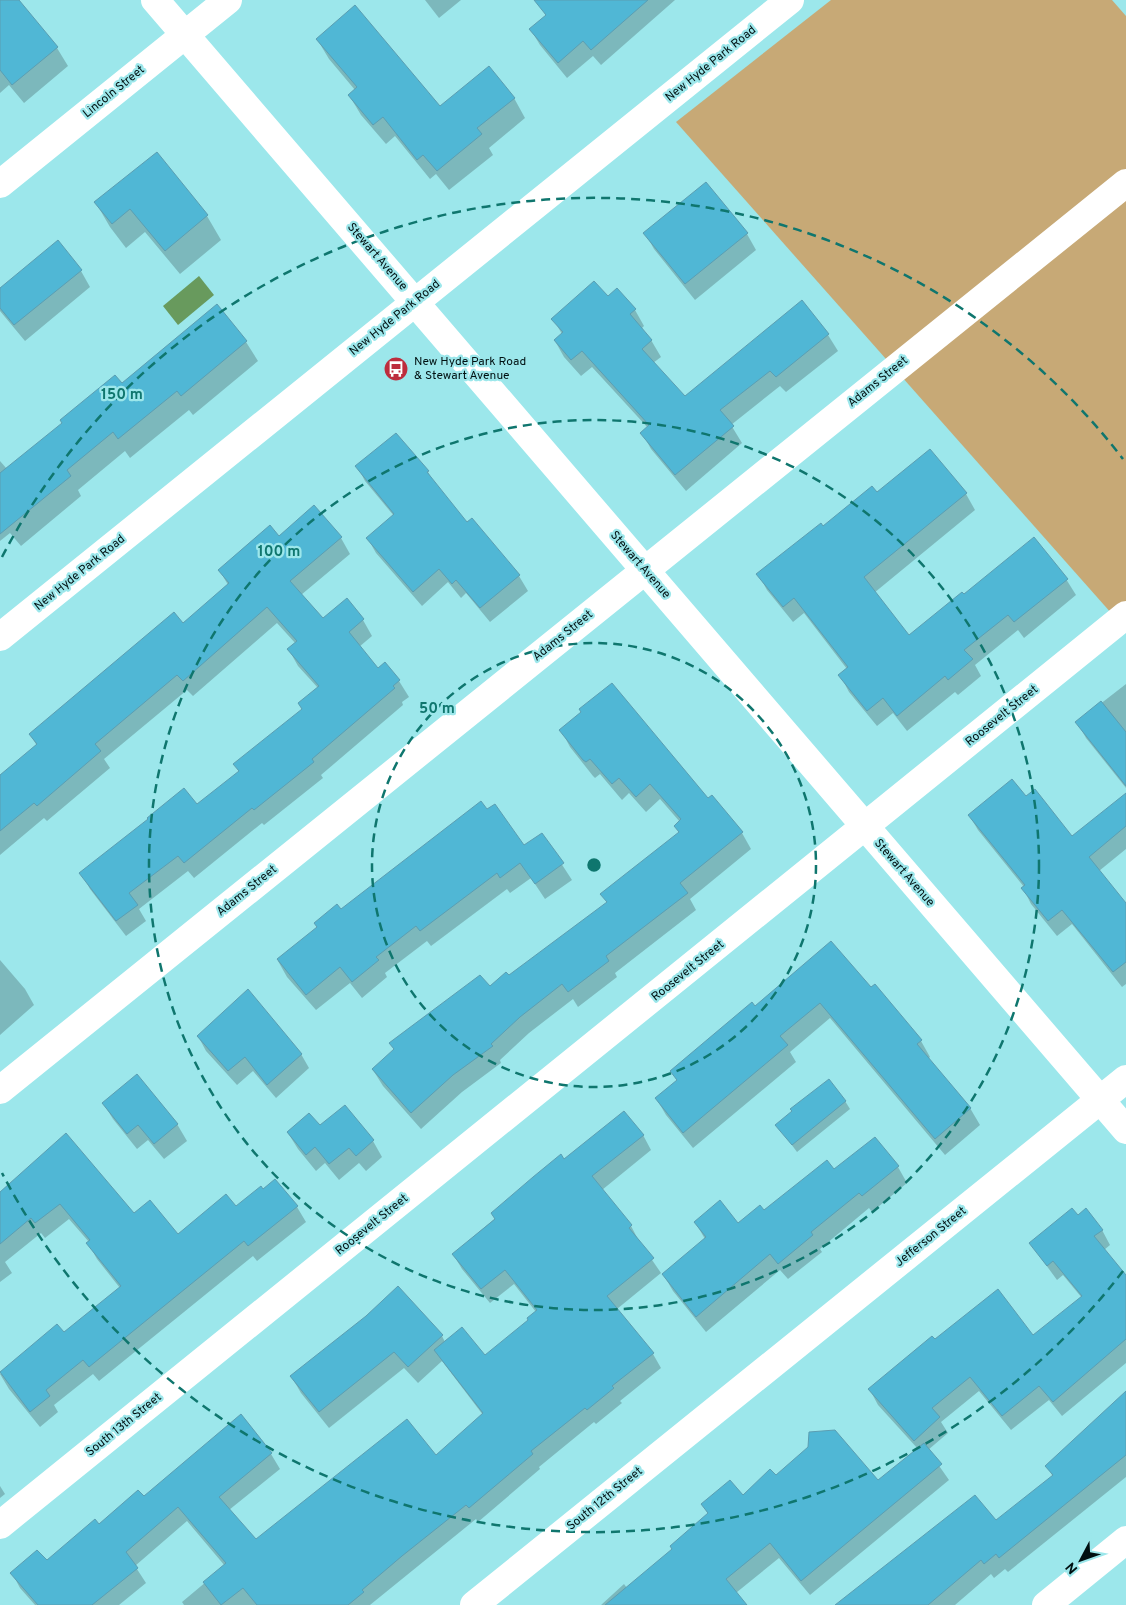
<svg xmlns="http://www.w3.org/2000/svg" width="1126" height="1605" viewBox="0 0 1126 1605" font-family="Overpass,sans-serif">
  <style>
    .green { fill: #c7a976 }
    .water { fill: #689a5d }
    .shadow { fill: #0003 }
    .building { fill: #50b7d5; stroke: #5b9eb2 }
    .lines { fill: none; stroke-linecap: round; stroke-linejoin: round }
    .minor { stroke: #fff; stroke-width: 28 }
    .secondary { stroke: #fff; stroke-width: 28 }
    .ring { fill: none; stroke: #0f766e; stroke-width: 2.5; stroke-dasharray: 9 6 }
    .labels { text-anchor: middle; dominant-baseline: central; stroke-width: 4.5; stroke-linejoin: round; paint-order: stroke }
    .street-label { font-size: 12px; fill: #001011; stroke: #9ce7eb }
    .poi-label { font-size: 12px; fill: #001011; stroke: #9ce7eb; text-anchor: start }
    .centre { fill: #0f766e; stroke: #9ce7eb; stroke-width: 2.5 }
    .ring-label { font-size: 15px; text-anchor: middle; font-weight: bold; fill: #0f766e; stroke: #9ce7eb; stroke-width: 4.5; stroke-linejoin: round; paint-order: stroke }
  </style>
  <rect width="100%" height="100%" fill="#9ce7eb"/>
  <!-- green -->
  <path class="green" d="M831 0H1112L1126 16V602L1112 614 676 122Z"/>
  <!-- water -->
  <path class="water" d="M199 276 214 295 178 325 163 306Z"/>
  <!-- shadow -->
  <path class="shadow" d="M0 0H18L57 48 68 66 24 103 9 85 0 93Z
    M425 0H461L439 18Z
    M551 0H675L601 65 593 56 567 78 540 45 531 30 546 16 542 8Z
    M317 39 440 108 514 98 525 118 489 148 493 155 449 190 436 174 430 179 395 136 386 144 361 115 349 95 355 90 329 59Z
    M156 153 207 216 221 240 180 274 145 232 126 248 110 227 96 203Z
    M645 233 747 234 756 250 695 300 654 249Z
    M81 271 90 287 25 341 0 311V289Z
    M607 298 635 310 644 326 641 329 651 340 661 357 653 363 684 397 802 302 828 335 838 351 786 392 780 386 731 425 742 443 686 491 651 449 642 433 648 428 592 367 581 376 564 357 555 341 562 334 553 319Z
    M246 342 258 361 193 415 189 410 130 458 125 451 78 490 81 496 21 546 10 533 0 541V461L7 469 122 385Z
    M395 435 428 472 436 486 466 524 472 519 519 576 528 591 490 622 466 593 461 598 448 582 422 606 376 553 368 539 394 516 365 481 357 466Z
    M930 451 966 494 975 510 874 593 909 637 964 596 1066 579 1076 595 1024 638 1018 630 975 665 981 676 958 695 955 692 907 731 893 713 877 726 849 692 840 675 847 669 804 613 793 622 767 590 758 574 823 527 877 494Z
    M279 538H341L350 554 301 595 323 620H363L372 636 359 647 378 670 385 664 399 681 409 697 402 702 403 705 321 775 323 778 264 825 262 823 194 878 188 871 139 909 146 921 126 936 90 889 81 873 197 806 239 772 235 764 303 710 318 688 298 666 289 650 296 644 277 623 193 696 187 690 104 759 110 768 47 821 44 818 0 855V777L37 746 30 734 183 624 228 585 220 571Z
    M1126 684V788L1086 738 1077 722Z
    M561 730 708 799 742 833 751 849 690 899 696 910 615 973 617 977 578 1007 573 999 529 1033 500 1060 501 1063 462 1092 421 1129 383 1086 373 1070 490 988 509 977 607 903 602 894 680 833 675 826 680 822 660 799 646 812 629 793 622 800 600 774 595 778 593 776 570 747Z
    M1126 795V849L1099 871 1126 905V984L1122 987 1072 924 1057 936 1031 904 1023 888 1024 887 978 830 969 815 1026 798 1072 838Z
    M487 811 524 847 542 834 572 880 545 899 531 878 510 893 507 889 431 946 427 941 385 973 387 977 362 998 350 983 316 1010 287 977 278 961 341 911Z
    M0 960 25 989 34 1005 0 1035Z
    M874 985 921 1041 930 1057 928 1059 970 1108 980 1125 945 1155 830 1018 790 1052 796 1062 693 1148 666 1115 656 1098 677 1081 672 1072 755 1008 870 989Z
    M198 1036 301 1054 309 1068 276 1098 253 1071 237 1085 206 1051Z
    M845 1101 850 1109 797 1152 777 1125Z
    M103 1103 177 1124 187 1141 164 1159 148 1140 137 1149 113 1119Z
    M344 1107 373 1141 382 1157 366 1171 359 1163 339 1180 325 1163 316 1171 298 1149 288 1133 320 1127Z
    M643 1135 651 1150 602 1190 631 1226 639 1241 661 1273 617 1309 653 1354 661 1368 620 1401 622 1403 596 1424 594 1422 539 1467 540 1469 478 1522 476 1519 370 1605H184L182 1602 225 1566 187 1521 135 1566 146 1583 119 1605H35L20 1588 12 1573 47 1562 98 1525 143 1498 240 1416 271 1454 280 1469 229 1510 256 1541 436 1456 483 1415 442 1361 418 1383 404 1368 329 1428 301 1393 291 1376 442 1336 445 1342 484 1357 530 1320 536 1312 514 1284 490 1303 462 1269 453 1254 564 1160Z
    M875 1138 898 1167 907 1183 872 1212 869 1208 820 1249 822 1252 788 1279 780 1270 706 1332 673 1291 663 1274 705 1239 695 1222 738 1224 834 1171Z
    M275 1181 297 1207 306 1222 257 1261 253 1256 99 1381 93 1374 54 1405 58 1412 40 1427 9 1389 0 1374 57 1326 64 1334 120 1288 97 1259 88 1243 89 1242 69 1219 45 1238 41 1233 5 1262 12 1273 0 1282V1194L134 1215 178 1235 236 1208Z
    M1077 1217 1102 1230 1110 1245 1104 1250 1126 1279V1363L1062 1416 1049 1400 1011 1430 979 1391 941 1422 948 1433 928 1450 949 1480 810 1595 779 1558 721 1605H601L624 1584 627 1588 673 1550 708 1514 702 1504 743 1496 775 1477 878 1482 918 1449 878 1405 870 1390 934 1341 1033 1336 1082 1298 1063 1275 1057 1280 1030 1243Z
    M1126 1393V1477L1008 1572 1005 1569 994 1578 991 1574 955 1605H837L995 1522 1053 1477 1047 1466Z
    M0 1486 5 1494 0 1498Z"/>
  <!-- building -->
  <path class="building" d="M0 0H19L58 47 12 85 0 70Z
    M534 0H648L591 50 583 41 558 63 529 29 546 15Z
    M355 5 440 106 489 66 515 98 477 128 482 134 437 171 423 155 417 160 383 117 373 125 348 95 357 87 316 39Z
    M157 152 208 215 165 251 130 209 112 224 94 202Z
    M706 182 748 233 685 284 643 233Z
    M58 240 82 270 14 325 0 308V288Z
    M594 281 608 296 617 288 636 309 630 314 652 340 642 349 685 396 802 300 829 334 776 377 770 371 720 410 734 426 675 475 640 433 649 425 582 351 571 360 554 340 563 332 551 319Z
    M217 304 247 341 181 396 177 391 118 439 113 432 67 470 71 476 0 534V473L62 423 60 420 115 375 122 383Z
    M396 433 429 471 427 472 467 522 472 518 520 575 480 608 456 580 452 584 439 569 413 592 366 538 394 514 355 466Z
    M930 449 967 493 864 577 909 635 962 592 964 594 1034 537 1068 579 1014 622 1008 615 964 650 973 659 948 680 945 676 897 716 883 698 867 711 838 675 848 667 794 598 783 607 756 574 821 523 823 526 872 486 877 492Z
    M314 505 342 537 290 581 323 618 347 598 364 619 349 632 378 668 385 662 400 680 393 686 395 688 312 759 314 762 254 810 252 808 184 863 178 856 129 893 138 905 116 921 79 873 148 819 147 818 184 788 197 804 239 771 233 764 302 709 298 703 319 686 287 649 297 641 267 607 183 681 177 675 95 744 101 751 37 806 34 803 0 831V775L37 744 29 734 174 612 183 623 229 583 218 570 270 525 279 536Z
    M612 683 708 798 712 795 743 832 680 883 688 893 606 956 609 961 568 992 562 984 520 1017 491 1044 493 1046 453 1075 411 1113 372 1069 394 1049 389 1043 480 975 490 986 506 972 509 975 607 902 600 894 679 832 674 826 681 819 650 784 636 797 619 778 612 784 590 759 586 762 583 760 559 730 581 712 579 709Z
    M1101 701 1126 732V786L1075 722Z
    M1012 779 1026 796 1035 789 1072 836 1126 793V826L1089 857 1126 903V962L1113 972 1062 910 1048 921 1021 888 1025 885 968 815Z
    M481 801 487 809 495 804 524 845 542 833 564 863 535 884 520 863 500 878 497 873 420 931 416 926 376 957 379 960 352 982 340 967 306 995 277 959 317 927 314 923 337 904 341 909Z
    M831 941 871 987 875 984 922 1040 917 1044 971 1108 935 1139 820 1003 780 1036 788 1045 683 1133 655 1098 677 1080 670 1071 752 1002 755 1006Z
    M248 989 302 1054 267 1085 245 1057 228 1071 197 1036Z
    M137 1074 178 1124 154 1144 138 1125 127 1134 102 1103Z
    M829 1079 846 1101 792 1145 775 1125 792 1111 790 1109Z
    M345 1105 374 1140 356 1156 349 1148 329 1164 315 1147 306 1155 287 1132 309 1113 320 1125Z
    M624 1111 644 1135 592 1176 632 1225 629 1228 654 1258 607 1296 654 1353 612 1386 614 1388 587 1410 585 1408 531 1451 533 1454 469 1508 466 1505 402 1556 362 1590 364 1592 348 1605H257L243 1588 221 1605 203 1582 226 1563 178 1507 126 1552 138 1568 92 1605H38L10 1573 37 1550 47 1560 95 1519 99 1524 138 1490 144 1496 241 1414 272 1453 219 1497 256 1539 407 1419 436 1455 483 1413 434 1350 462 1327 485 1355 528 1320 527 1318 537 1310 505 1270 481 1289 452 1254 495 1219 491 1213 533 1177 561 1154 564 1159Z
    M66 1133 134 1213 150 1200 178 1234 226 1194 236 1206 261 1186 263 1189 275 1179 298 1206 248 1246 244 1241 89 1367 83 1360 46 1390 50 1396 30 1412 0 1372 57 1324 64 1332 121 1286 86 1243 90 1240 60 1204 35 1223 31 1218 0 1244V1192Z
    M875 1137 899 1166 862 1196 859 1193 811 1232 813 1235 778 1264 770 1254 696 1317 662 1274 706 1237 694 1222 720 1200 738 1223 760 1205 764 1210 827 1160 834 1169Z
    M1072 1208 1078 1215 1086 1208 1103 1230 1094 1236 1126 1275V1339L1053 1402 1039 1386 1002 1416 970 1377 932 1408 940 1417 914 1441 868 1389 932 1336 935 1339 998 1289 1033 1335 1082 1296 1053 1261 1047 1266 1029 1243Z
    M398 1286 443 1335 408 1367 394 1352 319 1412 290 1376 366 1316Z
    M1126 1391V1455L999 1558 996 1554 984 1564 981 1560 928 1605H835L975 1495 996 1520 1053 1475 1045 1466Z
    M835 1430 878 1480 924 1443 942 1464 801 1581 770 1543 726 1579 747 1605H605L672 1549 670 1546 708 1513 701 1504 730 1480 743 1495 770 1469 776 1475 808 1447 809 1432Z"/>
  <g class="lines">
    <!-- minor -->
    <path class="minor" d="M0 184 228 0
      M0 1090 1126 183
      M0 1525 1126 615
      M474 1605 1126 1079
      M1046 1605 1126 1540"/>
    <!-- secondary -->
    <path class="secondary" d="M155 0 1126 1130
      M0 637 790 0"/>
  </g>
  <!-- distance rings -->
  <g class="ring">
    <circle cx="594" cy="865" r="222"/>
    <circle cx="594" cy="865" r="445"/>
    <path d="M1123 1271A667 667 0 0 1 2 1173M2 557A667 667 0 0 1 1123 459"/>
  </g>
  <!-- icons -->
  <defs>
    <symbol id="bus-disc" viewBox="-11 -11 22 22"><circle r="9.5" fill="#bd2d3d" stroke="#9ce7eb"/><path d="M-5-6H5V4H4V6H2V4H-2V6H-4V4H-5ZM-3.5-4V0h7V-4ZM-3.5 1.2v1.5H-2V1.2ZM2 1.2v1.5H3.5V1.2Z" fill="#fff"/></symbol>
  </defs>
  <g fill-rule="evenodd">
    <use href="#bus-disc" x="382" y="355" width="28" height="28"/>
  </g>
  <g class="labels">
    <!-- street labels -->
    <g class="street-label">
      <text transform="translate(711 64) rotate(-39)">New Hyde Park Road</text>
      <text transform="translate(114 92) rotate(-39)">Lincoln Street</text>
      <text transform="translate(377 257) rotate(49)">Stewart Avenue</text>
      <text transform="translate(395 318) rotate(-39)">New Hyde Park Road</text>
      <text transform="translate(878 382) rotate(-39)">Adams Street</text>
      <text transform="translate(640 565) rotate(49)">Stewart Avenue</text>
      <text transform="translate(80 573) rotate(-39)">New Hyde Park Road</text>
      <text transform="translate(563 636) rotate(-39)">Adams Street</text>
      <text transform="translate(1002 716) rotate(-39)">Roosevelt Street</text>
      <text transform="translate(904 873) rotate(49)">Stewart Avenue</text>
      <text transform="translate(247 891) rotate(-39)">Adams Street</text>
      <text transform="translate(688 971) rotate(-39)">Roosevelt Street</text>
      <text transform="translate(372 1225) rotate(-39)">Roosevelt Street</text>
      <text transform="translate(931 1237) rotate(-39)">Jefferson Street</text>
      <text transform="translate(124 1425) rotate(-39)">South 13th Street</text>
      <text transform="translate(605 1499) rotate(-39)">South 12th Street</text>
    </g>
    <!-- poi labels -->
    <g class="poi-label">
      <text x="414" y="362">New Hyde Park Road<tspan x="414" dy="14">&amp; Stewart Avenue</tspan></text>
    </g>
  </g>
  <circle cx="594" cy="865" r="8" class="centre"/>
  <g class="ring-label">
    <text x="122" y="399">150 m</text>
    <text x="279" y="556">100 m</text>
    <text x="437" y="713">50 m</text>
  </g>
  <!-- north arrow -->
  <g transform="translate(1081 1560) rotate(229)" stroke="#9ce7eb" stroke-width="4" paint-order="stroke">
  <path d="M0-4L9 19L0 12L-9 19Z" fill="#001011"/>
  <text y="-8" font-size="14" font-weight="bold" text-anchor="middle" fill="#001011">N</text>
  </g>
</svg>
